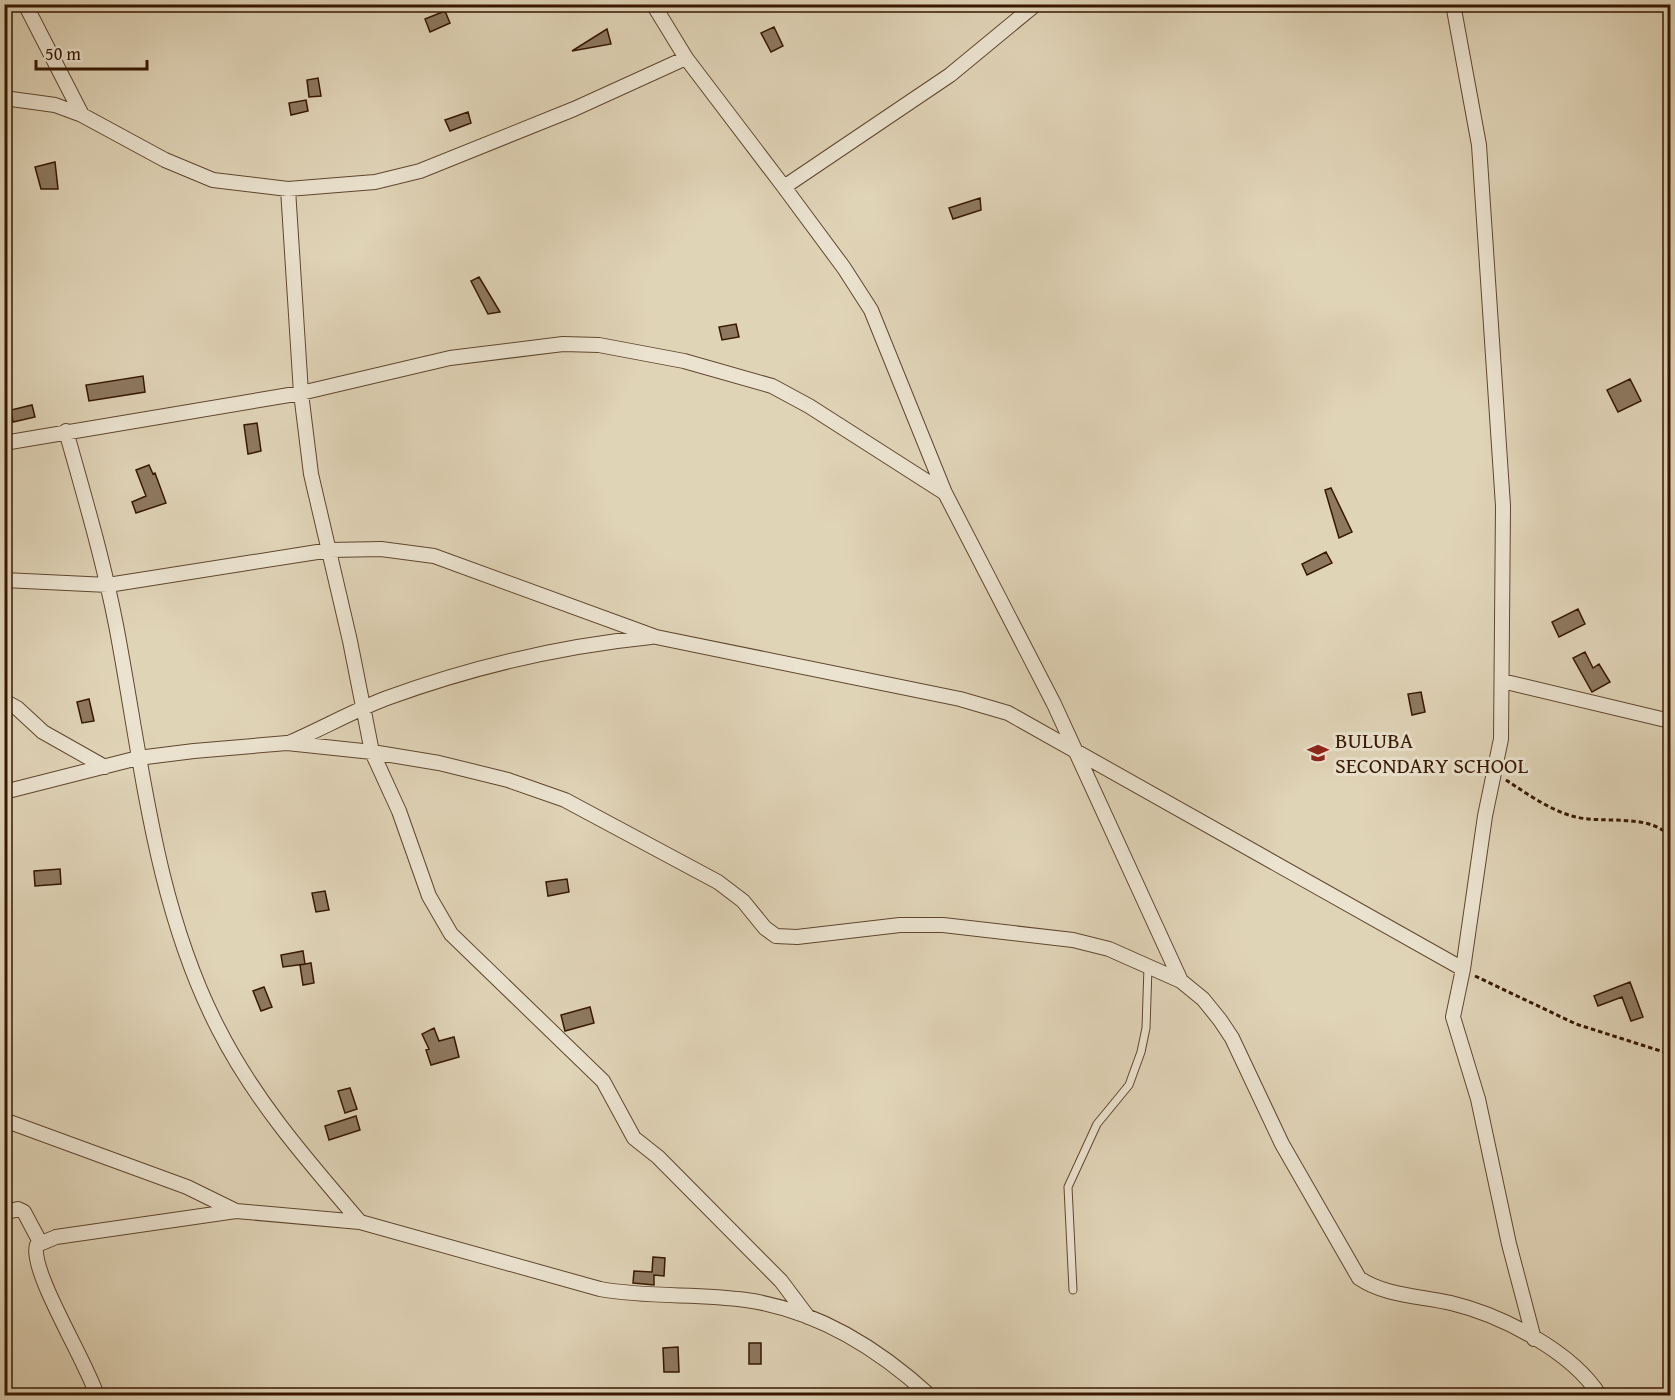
<svg xmlns="http://www.w3.org/2000/svg" width="1675" height="1400" viewBox="0 0 1675 1400" font-family="'Gentium Book Plus',serif">
  <style>
    .building { fill: #8e7960; stroke: #361701; stroke-width: 1.5 }
    .lines { fill: none; stroke-linecap: round; stroke-linejoin: round }
    .lane-casing { stroke: #60462e; stroke-width: 9 }
    .street-casing { stroke: #60462e; stroke-width: 16 }
    .path { stroke: #361701; stroke-width: 3; stroke-dasharray: 4.5 3; stroke-linecap: butt }
    .lane { stroke: #ebe3d0; stroke-width: 7 }
    .street { stroke: #ebe3d0; stroke-width: 14 }
    .labels { text-anchor: middle; dominant-baseline: central; stroke-width: 6; stroke-linejoin: round; paint-order: stroke }
    .poi-label { font-size: 22px; fill: #361701; stroke: #ebe3d0; text-anchor: start }
  </style>
  <rect width="100%" height="100%" fill="#e0d4b7"/>
  <filter id="stains"><feTurbulence type="fractalNoise" baseFrequency=".00333" numOctaves="4"/><feColorMatrix values="0 0 0 0 .2 0 0 0 0 .09 0 0 0 0 .02 0 0 0 .5 -.17"/></filter>
  <radialGradient id="worn" r=".72"><stop offset=".6" stop-color="#630" stop-opacity="0"/><stop offset="1" stop-color="#630" stop-opacity=".3"/></radialGradient>
  <!-- building -->
  <path class="building" d="M445 11 450 23 430 32 425 19Z
    M774 27 783 46 771 52 761 33Z
    M607 29 611 44 572 51Z
    M318 78 321 96 309 97 307 80Z
    M306 100 308 111 291 115 289 103Z
    M468 112 471 123 450 131 445 120Z
    M55 162 58 189H41L35 167Z
    M980 198 981 210 953 219 949 208Z
    M479 277 500 312 488 314 471 281Z
    M736 324 739 337 722 340 719 327Z
    M143 376 145 392 89 401 86 385Z
    M1630 379 1641 401 1618 412 1607 390Z
    M32 405 35 417 13 422 11 410Z
    M257 423 261 451 248 454 244 425Z
    M149 465 153 474 155 473 166 503 136 513 132 502 146 496 136 470Z
    M1331 488 1352 532 1339 538 1325 490Z
    M1326 552 1332 563 1307 575 1302 564Z
    M1578 609 1585 624 1559 637 1552 622Z
    M1585 652 1593 668 1599 664 1610 682 1592 692 1573 658Z
    M1421 692 1425 712 1412 715 1408 694Z
    M89 699 94 721 82 723 77 702Z
    M60 869 61 884 35 886 34 871Z
    M567 879 569 892 548 896 546 882Z
    M325 891 329 910 316 912 312 893Z
    M303 951 305 964 283 967 281 955Z
    M311 963 314 983 303 985 300 965Z
    M1630 982 1643 1017 1631 1021 1622 997 1598 1006 1594 996Z
    M264 987 272 1007 261 1011 253 991Z
    M590 1007 594 1023 565 1031 561 1015Z
    M434 1028 439 1041 454 1037 459 1057 431 1065 426 1050 429 1049 422 1034Z
    M350 1088 357 1109 345 1113 338 1091Z
    M356 1116 360 1130 329 1140 325 1126Z
    M653 1257 665 1258 664 1276 654 1275V1285L633 1283 634 1271 652 1272Z
    M749 1343H761V1364H749Z
    M678 1347 679 1372H664L663 1348Z"/>
  <g class="lines">
    <defs>
      <path id="lane" d="M1073 1290 1068 1187 1097 1124 1129 1085 1141 1052 1146 1028 1148 967"/>
      <path id="street" d="M25 4 82 115
        M653 4 686 58 784 187 844 268 871 310 945 493 1054 704 1181 981
        M1453 4 1479 145 1503 506 1501 739 1485 816 1463 969 1453 1017 1478 1099 1509 1244 1534 1339
        M4 98 55 105 82 115 165 160 213 180 288 189 375 182 420 171 574 109 686 58
        M784 187 950 75 1036 4
        M288 189 301 393 311 474 350 641 372 752 399 811 429 896 451 934 603 1081 634 1138 658 1157 781 1281 808 1317
        M66 431C84 495 103 559 116 625 142 761 154 903 218 1028 255 1101 307 1160 360 1222
        M4 443 301 393 450 358 563 344 599 345 684 361 772 386 809 406 945 493
        M4 580 108 585 330 550 381 549 434 556 656 637 960 699 1008 713 1463 969
        M1502 681 1670 721
        M4 701 17 708 43 732 105 767
        M291 742C323 728 355 710 387 698 472 667 562 646 651 637
        M4 792 138 758 194 751 287 743 372 752 439 763 508 780 565 800 718 882 743 901 765 928 776 936 797 937 900 925H943L1073 940 1109 949 1181 981 1203 999 1220 1020 1232 1038 1282 1144 1359 1278C1385 1296 1421 1296 1451 1303 1501 1315 1572 1351 1600 1396
        M4 1120 187 1187 236 1211
        M4 1213 18 1209 24 1212 40 1242
        M97 1396C88 1364 28 1269 37 1245L56 1237 236 1211 360 1222 600 1289C649 1298 698 1293 746 1300 816 1310 879 1349 930 1396"/>
    </defs>
    <!-- lane casing -->
    <use href="#lane" class="lane-casing"/>
    <!-- street casing -->
    <use href="#street" class="street-casing"/>
    <!-- path -->
    <path class="path" d="M1506 780C1526 793 1548 809 1572 816 1602 825 1646 812 1670 836
      M1475 976 1576 1024 1670 1054"/>
    <!-- lane -->
    <use href="#lane" class="lane"/>
    <!-- street -->
    <use href="#street" class="street"/>
  </g>
  <!-- icons -->
  <defs>
    <symbol id="school-bare" viewBox="-9 -9 18 18"><path d="M0-5L7-2L0 1L-7-2ZM-4 1L0 2.5L4 1V4Q0 6-4 4Z" fill="#8f2418" stroke="#ebe3d0" stroke-width="2.5" paint-order="stroke"/></symbol>
  </defs>
  <g fill-rule="evenodd">
    <use href="#school-bare" x="1303" y="738" width="30" height="30"/>
  </g>
  <g class="labels">
    <!-- poi labels -->
    <g class="poi-label">
      <text x="1335" y="740">BULUBA<tspan x="1335" dy="25">SECONDARY SCHOOL</tspan></text>
    </g>
  </g>
  <!-- margin -->
  <rect width="1675" height="1400" fill="none" stroke="#e0d4b7" stroke-width="24"/>
  <rect x="6" y="6" width="1663" height="1388" fill="none" stroke="#361701" stroke-width="3"/>
  <rect x="12" y="12" width="1651" height="1376" fill="none" stroke="#361701" stroke-width="1.5"/>
  <!-- scale -->
  <path d="M36 60v9h111v-9" fill="none" stroke="#361701" stroke-width="3"/>
  <text x="45" y="60" font-size="18" fill="#361701" stroke="#ebe3d0" stroke-width="4.5" paint-order="stroke">50 m</text>
  <rect width="100%" height="100%" filter="url(#stains)"/>
  <rect width="100%" height="100%" fill="url(#worn)"/>
</svg>
